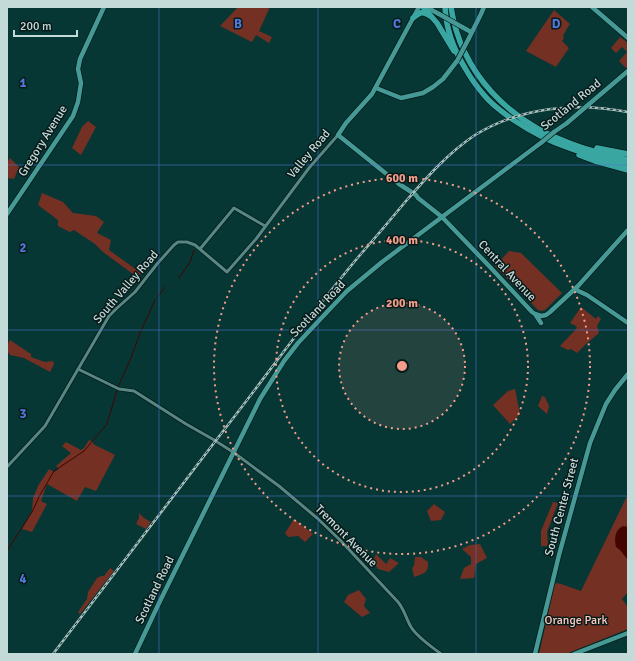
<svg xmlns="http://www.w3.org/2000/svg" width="635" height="661" viewBox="0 0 635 661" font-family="Signika,sans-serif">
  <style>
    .green { fill: #743022 }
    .water { fill: #430500 }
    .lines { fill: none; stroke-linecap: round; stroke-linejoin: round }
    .stream { stroke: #430500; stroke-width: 1 }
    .minor-casing { stroke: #001d1b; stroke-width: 4.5 }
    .major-casing { stroke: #001d1b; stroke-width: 6 }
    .highway-casing { stroke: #001d1b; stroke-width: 7 }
    .minor { stroke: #598582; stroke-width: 3 }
    .major { stroke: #469995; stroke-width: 4.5 }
    .highway { stroke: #39a6a1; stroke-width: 5.5 }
    .rail-casing { stroke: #a6c1bf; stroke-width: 2.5 }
    .rail { stroke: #081b1a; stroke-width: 1; stroke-dasharray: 3; stroke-linecap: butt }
    .major-bridge-casing { stroke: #001d1b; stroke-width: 6; stroke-linecap: butt }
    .major-bridge { stroke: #469995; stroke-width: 4.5 }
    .grid { fill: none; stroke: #4f78d8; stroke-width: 1; stroke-opacity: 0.55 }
    .ring { fill: none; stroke: #f49e8a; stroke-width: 2; stroke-dasharray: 2 4 }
    .labels { text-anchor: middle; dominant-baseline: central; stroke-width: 3; stroke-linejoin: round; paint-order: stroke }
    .street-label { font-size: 12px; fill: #c3dad8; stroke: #081b1a }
    .park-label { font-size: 12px; fill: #feccc1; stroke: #081b1a }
    .grid-label { font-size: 13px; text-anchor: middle; font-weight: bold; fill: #4f78d8; stroke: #081b1a; stroke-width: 3; stroke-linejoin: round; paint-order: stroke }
    .centre { fill: #f49e8a; stroke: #081b1a; stroke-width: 2 }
    .ring-label { font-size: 12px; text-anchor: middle; font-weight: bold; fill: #f49e8a; stroke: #081b1a; stroke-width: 3; stroke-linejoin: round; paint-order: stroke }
  </style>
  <rect width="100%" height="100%" fill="#063735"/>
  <!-- green -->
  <path class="green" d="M238 7H270L259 31 272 37 269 43 256 35 252 42 220 26Z
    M554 10 570 24C567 28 565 32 563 36L564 38 562 41 569 48 556 67 526 51Z
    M620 37 628 43V66L626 68 619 61 627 52 622 47 616 53 611 48Z
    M88 121 96 127 81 155 72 148 82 127Z
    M10 158 19 167 14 179 7 178V163Z
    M42 193 63 202 73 213 96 216 104 222 97 233 111 240 109 250 141 273 137 277 103 252 95 244 74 230 70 232 58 226V220L38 205Z
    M509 251 521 253 562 293 545 310 542 311 538 310 495 266Z
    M581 307 596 319 598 316 601 319 597 326 599 332 598 334 586 344 577 353 571 349 568 350 560 346 577 328 576 326 570 323Z
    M10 340 31 354V357L45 362 53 361 54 364 50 372 24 358 10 355C6 350 6 346 10 340Z
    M515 389 520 414 510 424 493 405 508 391Z
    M542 396 545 397 549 406 547 414 538 406Z
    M89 440 93 442V444L115 455 96 491 85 487 77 501 47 484 41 501 47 504 32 532 22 529 32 512 33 498 38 486 49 469 54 472 59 469 56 466 71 453 62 446 66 442 81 450 84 448Z
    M628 494V592L622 599 628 607V629L566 654H539L555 583 561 584 581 591Z
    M553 502 558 503 547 532 548 546H541V531Z
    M434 504 445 512 441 520 431 521 427 511Z
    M139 513 144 518 151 522 146 529 136 524 139 518Z
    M294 519 313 534 305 542 298 536 288 537 285 533Z
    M480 544 487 558 476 564 474 578 460 579 464 568 471 564V557L462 549 470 545Z
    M376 554 386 564 390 558 399 563 389 572 378 569 373 561Z
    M415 557H421L428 562C429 573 423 574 414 577L412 568 414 566Z
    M110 568 114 571 80 614 78 612 87 599 88 592 97 578 101 576H104Z
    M359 590 366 599 364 606 370 613 362 617 344 602 348 595Z"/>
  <!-- water -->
  <path class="water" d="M623 526 628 527V560L620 550 616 547C614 538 615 530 623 526Z"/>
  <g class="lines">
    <!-- stream -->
    <path class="stream" d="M179 278 190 262 194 250
      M158 296 165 287
      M118 387 131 358 140 333 155 300
      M7 551 32 512 40 495 54 471 84 451 107 424 117 390"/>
    <defs>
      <path id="minor" d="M200 249 234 208 265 226
        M78 369 119 389 134 391 186 424 216 441
        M214 440 233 452 279 486 317 518 340 540 398 602C404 609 406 618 411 627 417 637 432 647 441 654
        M7 467 45 426 109 316 116 309 135 292 157 264 174 245 178 242H187L195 245 227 272 256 239 309 168 338 135"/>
      <path id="major" d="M419 7 372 94 346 123 338 135 399 184 416 195 418 198 442 217 490 267 532 312 535 314 541 316 546 315 550 312 578 286 628 230
        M426 7 439 14
        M592 7 628 38
        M462 27 471 32
        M468 40 481 14 484 7
        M376 88 401 98 423 93 433 87 443 79 457 61
        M588 105 628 71
        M554 132 567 123
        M7 214 73 116 78 102 81 83 78 69 80 59 104 7
        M574 289 587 295 628 323
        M535 314 541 323
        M135 654 160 601 260 399 284 361 298 343 327 312 347 291 382 262 542 142
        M535 654 559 555 590 443 606 404 615 390 628 374
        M574 654 628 633"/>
      <path id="highway" d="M423 7 437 23 454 51
        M445 7C446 28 454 50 465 68 470 77 477 87 484 95 492 105 502 112 512 119 530 131 548 141 569 148 588 155 608 160 628 165
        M451 7C461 74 510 122 572 144 590 151 609 155 628 160
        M413 18C420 13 421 10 430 16
        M597 148 628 154
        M579 155 595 161 628 170"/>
    </defs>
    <!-- minor casing -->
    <use href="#minor" class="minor-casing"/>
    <!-- major casing -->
    <use href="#major" class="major-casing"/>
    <!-- highway casing -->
    <use href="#highway" class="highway-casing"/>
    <!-- minor -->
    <use href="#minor" class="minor"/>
    <!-- major -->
    <use href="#major" class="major"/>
    <!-- highway -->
    <use href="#highway" class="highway"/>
    <defs>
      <path id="rail" d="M53 654C108 582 162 510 217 439 265 378 310 314 360 255 376 237 391 219 406 201 427 177 448 153 475 135 521 107 576 102 628 112"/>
    </defs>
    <!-- rail casing -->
    <use href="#rail" class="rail-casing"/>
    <!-- rail -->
    <use href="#rail" class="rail"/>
    <defs>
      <path id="major-bridge" d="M439 14 462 27
        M457 61 468 40
        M567 123 588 105
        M542 142 554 132"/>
    </defs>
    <!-- major-bridge casing -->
    <use href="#major-bridge" class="major-bridge-casing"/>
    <!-- major-bridge -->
    <use href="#major-bridge" class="major-bridge"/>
  </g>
  <!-- grid -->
  <path class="grid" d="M159 7V654M318 7V654M476 7V654M7 165H628M7 330H628M7 496H628"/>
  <!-- distance rings -->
  <circle cx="402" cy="366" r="63" fill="#f49e8a" fill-opacity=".12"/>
  <g class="ring">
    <circle cx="402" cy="366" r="63"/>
    <circle cx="402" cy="366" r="126"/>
    <circle cx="402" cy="366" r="188"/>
  </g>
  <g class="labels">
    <!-- street labels -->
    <g class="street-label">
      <text transform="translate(571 105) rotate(-39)">Scotland Road</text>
      <text transform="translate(43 141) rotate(-58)">Gregory Avenue</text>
      <text transform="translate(309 154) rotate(-50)">Valley Road</text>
      <text transform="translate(507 271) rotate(47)">Central Avenue</text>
      <text transform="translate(126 287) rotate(-49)">South Valley Road</text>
      <text transform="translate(318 309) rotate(-46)">Scotland Road</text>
      <text transform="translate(562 507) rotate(-75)">South Center Street</text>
      <text transform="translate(346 536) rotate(45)">Tremont Avenue</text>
      <text transform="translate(155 590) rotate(-64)">Scotland Road</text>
    </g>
    <!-- park labels -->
    <g class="park-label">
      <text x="576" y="620">Orange Park</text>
    </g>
  </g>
  <g class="grid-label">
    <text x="238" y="28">B</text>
    <text x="397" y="28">C</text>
    <text x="556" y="28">D</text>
    <text x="23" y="87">1</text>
    <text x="23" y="252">2</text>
    <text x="23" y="418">3</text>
    <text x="23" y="583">4</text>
  </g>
  <circle cx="402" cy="366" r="6" class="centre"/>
  <g class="ring-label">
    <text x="402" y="182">600 m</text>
    <text x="402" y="244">400 m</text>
    <text x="402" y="307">200 m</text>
  </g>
  <!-- border -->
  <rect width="635" height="661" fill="none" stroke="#c3dad8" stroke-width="16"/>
  <!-- scale -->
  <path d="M14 30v6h63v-6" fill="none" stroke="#c3dad8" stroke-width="2"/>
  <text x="20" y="30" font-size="12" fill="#c3dad8" stroke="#081b1a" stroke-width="3" paint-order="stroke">200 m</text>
</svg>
